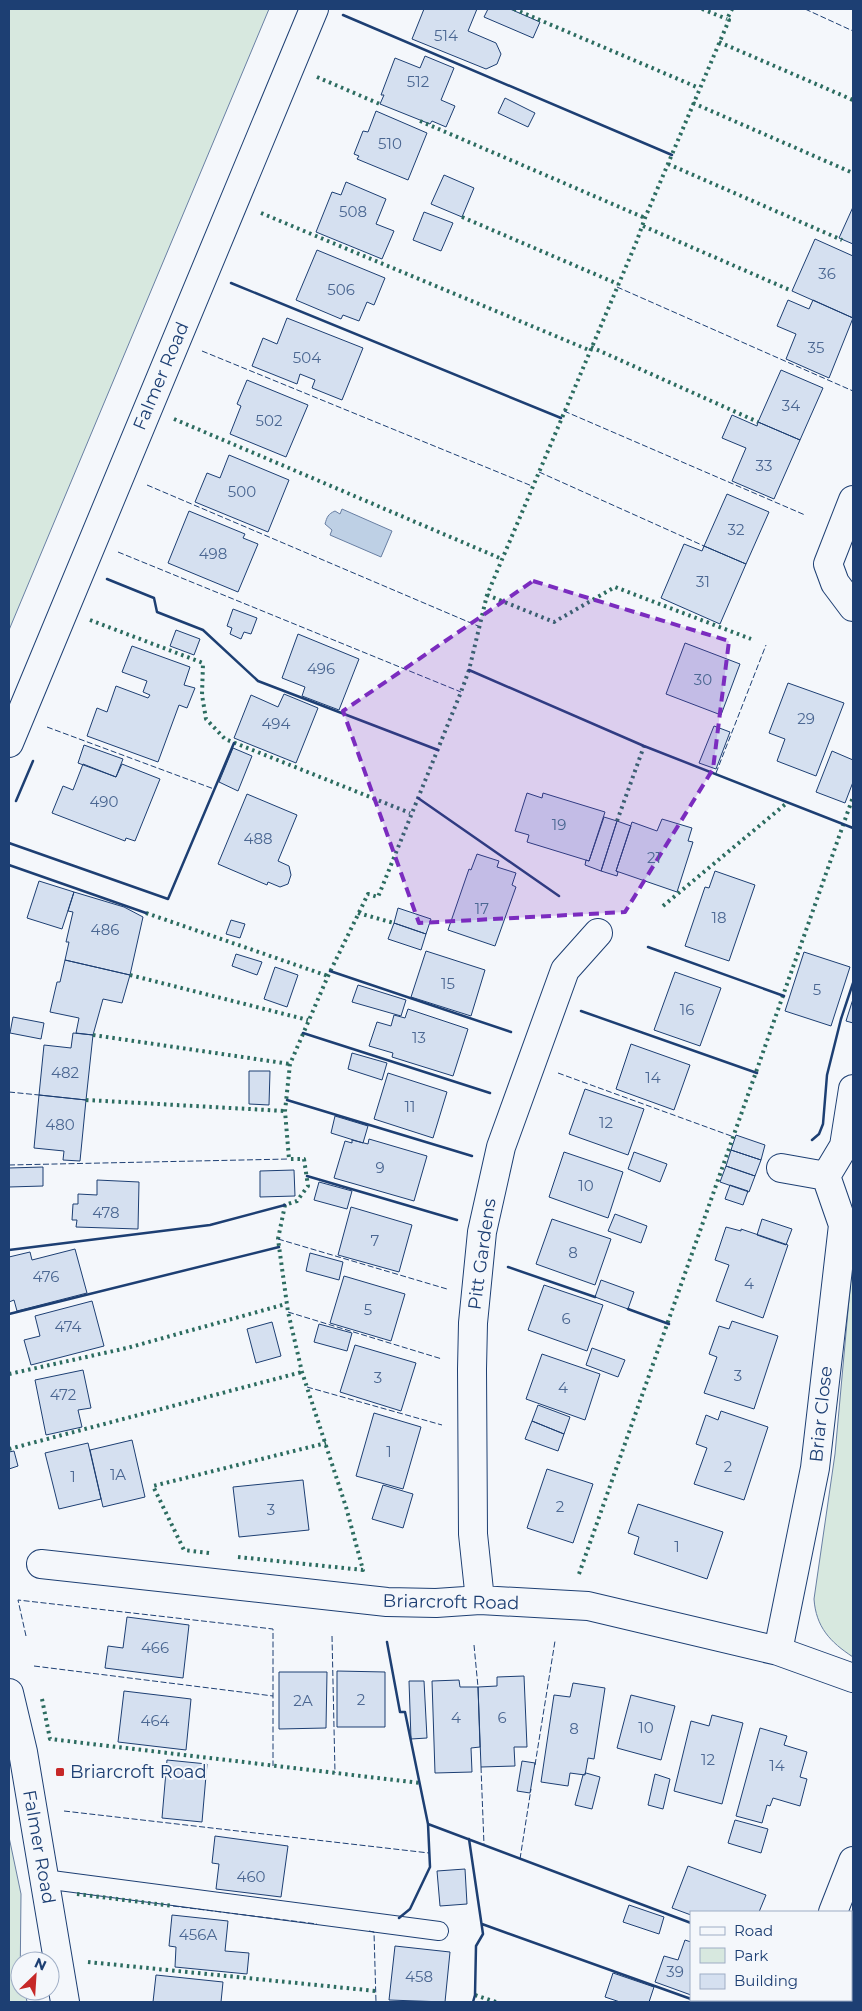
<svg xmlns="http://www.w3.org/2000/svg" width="862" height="2011" viewBox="0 0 862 2011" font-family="Montserrat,sans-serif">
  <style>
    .green { fill: #d7e8df; stroke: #687fa3 }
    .water { fill: #bed0e5; stroke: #687fa3 }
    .building { fill: #d5e0f0; stroke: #1d3f73 }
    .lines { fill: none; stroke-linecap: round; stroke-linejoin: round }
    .service-casing { stroke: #1d3f73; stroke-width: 20 }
    .minor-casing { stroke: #1d3f73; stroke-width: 30 }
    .secondary-casing { stroke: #1d3f73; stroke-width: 30 }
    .service { stroke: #f4f7fb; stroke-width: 18 }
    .minor { stroke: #f4f7fb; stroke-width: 28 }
    .secondary { stroke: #f4f7fb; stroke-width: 28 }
    .hedge { stroke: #2c6c60; stroke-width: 4; stroke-dasharray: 2.5 4; stroke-linecap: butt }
    .fence { stroke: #1d3f73; stroke-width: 1; stroke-dasharray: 6 2.5; stroke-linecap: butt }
    .wall { stroke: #1d3f73; stroke-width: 2.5 }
    .marked { fill: #7b2cbf; fill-opacity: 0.2; stroke: #7b2cbf; stroke-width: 4; stroke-dasharray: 10 6; stroke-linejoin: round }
    .poi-dot { fill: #c62828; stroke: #f4f7fb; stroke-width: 2 }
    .labels { text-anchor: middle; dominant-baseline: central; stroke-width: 4; stroke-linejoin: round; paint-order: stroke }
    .number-label { font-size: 15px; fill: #4b6792 }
    .street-label { font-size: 18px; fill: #1d3f73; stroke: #f4f7fb }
    .poi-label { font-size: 18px; fill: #1d3f73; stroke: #f4f7fb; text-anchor: start }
  </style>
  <rect width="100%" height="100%" fill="#f4f7fb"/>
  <!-- green -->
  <path class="green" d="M9 9H269L9 630Z
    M853 1256V1657C830 1642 816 1627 814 1599L835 1454Z
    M9 1837 21 1894 20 1991H25L27 2002H9Z"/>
  <!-- water -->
  <path class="water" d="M342 509 392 531 381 557 330 535 332 530 325 524C327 517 328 514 335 511L340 514Z"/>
  <!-- building -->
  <path class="building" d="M424 9H477L468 31 496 43 501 54 497 64 486 69 412 39Z
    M488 9H510L540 22 533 38 484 17Z
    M425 56 454 68 441 100 455 106 446 127 432 121 430 124 380 104 384 95H381L395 58 420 68Z
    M505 98 535 113 528 127 498 113Z
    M376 111 427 133 408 180 357 159 359 156 354 154 363 131 368 132Z
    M444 175 474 188 462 217 431 204Z
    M346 182 386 199 376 224 394 231 382 259 316 232 332 192 341 195Z
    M853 207V244L839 238Z
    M424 212 453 223 441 251 413 240Z
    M815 239 853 256V318L792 291Z
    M317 250 385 278 374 305 367 302 359 321 343 315 341 319 296 300Z
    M788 300 809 309 813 300 853 318 829 378 786 359 796 334 777 326Z
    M287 318 363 348 342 400 312 388 315 380 300 374 297 384 252 366 263 338 277 344Z
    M781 370 823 388 800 440 758 422Z
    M247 380 308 405 286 457 230 434 241 406 237 404Z
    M732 415 757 426 758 422 800 440 774 499 732 481 746 448 722 438Z
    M229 455 289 480 268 532 195 502 207 473 220 478Z
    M727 494 769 512 746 564 704 546Z
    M189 511 245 534 243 538 258 544 238 592 168 563Z
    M684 544 702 551 704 546 746 564 720 624 661 598Z
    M233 609 257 618 251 634 244 632 241 639 230 634 232 628 227 626Z
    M176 630 200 639 194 655 170 646Z
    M298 634 359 659 339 710 302 696 305 687 282 678Z
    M685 643 740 664 721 715 666 694Z
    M132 646 190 667 184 685 195 688 187 708 179 705 158 762 87 736 97 708 107 712 116 686 148 698 150 695 143 692 147 681 122 672Z
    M788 683 844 703 816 776 777 761 785 739 769 733Z
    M284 694 318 708 296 763 234 738 251 695 278 707Z
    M714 726 730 732 716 769 699 763Z
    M84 745 123 759 116 777 78 763Z
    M233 748 252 756 238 791 219 782Z
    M832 751 853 760V782L845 803 816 792Z
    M83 764 116 777 122 764 160 779 135 841 126 838 125 841 52 813 63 786 73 790Z
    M527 793 542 798 543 793 605 812 589 861 527 842 529 835 515 831Z
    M247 794 297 815 278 861 289 866 291 875 288 884 280 887 268 882 267 885 218 864Z
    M604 817 617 821 601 871 585 865 586 860 589 861Z
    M662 819 692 828 688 841 693 842 677 892 616 871 632 822 657 831Z
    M617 821 631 826 616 871 618 872 617 876 601 871Z
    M477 854 499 861 497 867 516 873 512 885 516 887 495 946 448 930 469 869 471 870Z
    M715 871 755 885 729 961 685 946 705 887 709 888Z
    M39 881 74 892 62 929 27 918Z
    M74 892 124 907 143 917 130 975 65 960 69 942H66L73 912 68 911Z
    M398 908 431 919 426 934 394 923Z
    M231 920 245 924 240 938 226 934Z
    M394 923 426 934 421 950 388 939Z
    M426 951 485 970 471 1016 411 997Z
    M804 952 850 967 831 1026 785 1011Z
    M236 954 262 962 257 975 232 966Z
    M65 960 130 975 122 1003 103 999 93 1035 76 1033 79 1018 50 1012 57 982H60Z
    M275 967 298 975 287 1007 264 999Z
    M675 972 721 988 700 1046 654 1030Z
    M358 985 406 1000 401 1016 352 1002Z
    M853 999V1023L846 1021Z
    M408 1009 468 1029 453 1076 392 1057 393 1053 369 1046 377 1022 391 1026 394 1015 405 1018Z
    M13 1017 44 1023 41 1039 10 1033Z
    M73 1033 93 1035 86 1100 39 1095 44 1045 71 1048Z
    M631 1044 690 1065 674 1110 616 1089Z
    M352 1053 387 1063 382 1080 348 1069Z
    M249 1071H270L269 1105 249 1104Z
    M388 1073 447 1092 433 1138 374 1119Z
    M585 1089 644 1109 628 1155 569 1134Z
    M39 1095 86 1100 80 1161 63 1160 64 1151 34 1148Z
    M335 1116 368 1126 363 1143 331 1133Z
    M736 1135 765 1145 761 1160 731 1150Z
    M369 1139 427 1156 414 1201 334 1178 345 1141 352 1143V1140L368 1144Z
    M731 1150 761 1160 755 1176 726 1166Z
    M564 1152 623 1172 608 1218 549 1197Z
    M634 1152 667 1164 660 1182 628 1169Z
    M726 1166 755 1176 749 1192 720 1182Z
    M43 1167V1186L9 1187V1168Z
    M294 1170 295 1196 260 1197V1171Z
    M97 1180 139 1182 138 1229 76 1227 77 1220H72L73 1204H78V1194L97 1195Z
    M319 1182 352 1191 347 1209 314 1200Z
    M730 1185 748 1191 743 1205 725 1199Z
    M351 1207 412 1225 399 1272 338 1255Z
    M615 1214 647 1226 641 1243 608 1231Z
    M552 1219 611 1239 595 1285 536 1264Z
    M762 1219 792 1229 786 1245 757 1235Z
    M726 1227 741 1231V1229L788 1245 763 1318 716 1301 729 1265 715 1260Z
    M75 1249 87 1293 17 1311 14 1300 9 1302V1257L30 1252 32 1260Z
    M310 1253 343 1262 339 1280 306 1271Z
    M344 1276 405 1294 391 1341 330 1323Z
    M601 1280 634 1292 628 1309 595 1297Z
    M544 1285 603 1305 587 1351 528 1330Z
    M92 1301 104 1346 31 1365 24 1340 40 1336 35 1316Z
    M732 1321 778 1336 754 1409 704 1393 717 1357 709 1354 719 1326 729 1329Z
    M272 1322 281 1356 256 1363 247 1329Z
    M319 1324 352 1333 347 1351 314 1342Z
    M355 1345 416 1363 401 1411 340 1392Z
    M592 1348 625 1360 618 1377 586 1365Z
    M542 1354 600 1374 585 1420 526 1399Z
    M83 1370 91 1408 78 1410 82 1427 46 1435 35 1380Z
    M538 1405 570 1417 564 1434 532 1421Z
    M721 1411 768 1427 744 1500 694 1484 707 1448 696 1444 706 1415 718 1420Z
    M374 1413 421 1427 403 1489 356 1476Z
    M532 1421 564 1434 558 1451 525 1439Z
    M132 1440 145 1497 103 1507 90 1450Z
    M88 1443 101 1499 59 1509 45 1453Z
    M14 1451 18 1466 9 1469V1452Z
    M547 1469 593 1484 573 1543 527 1528Z
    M303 1480 309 1530 239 1537 233 1487Z
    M383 1485 413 1494 403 1528 372 1519Z
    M638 1504 723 1532 707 1579 634 1554 639 1537 628 1533Z
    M127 1617 189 1625 183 1678 105 1668 108 1646 123 1648Z
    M337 1671 385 1672V1727H337Z
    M279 1672H327L326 1728 279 1729Z
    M524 1676 527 1747H514L515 1766 481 1767 478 1687 497 1686V1677Z
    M459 1680 460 1687H478L480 1747 471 1748 472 1772 435 1773 432 1681Z
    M409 1681H424L427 1738 411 1739Z
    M573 1683 605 1688 594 1759 588 1758 585 1775 570 1773 568 1786 541 1782 554 1695 570 1697Z
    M124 1691 191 1699 186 1750 118 1742Z
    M631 1695 675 1706 661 1760 617 1748Z
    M712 1715 743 1723 722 1804 674 1791 691 1721 709 1726Z
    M760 1728 787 1736 784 1745 807 1752 800 1777 807 1779 800 1806 773 1798 770 1806 767 1805 762 1823 736 1816Z
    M167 1760 207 1764 202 1822 162 1818Z
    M522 1761 535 1763 530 1793 517 1791Z
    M586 1773 600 1777 592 1809 575 1805 583 1775Z
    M655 1774 670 1779 663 1809 648 1805Z
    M735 1820 768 1829 761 1853 728 1843Z
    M215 1836 288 1846 281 1897 216 1889 219 1864 212 1863Z
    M688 1866 766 1895 759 1912H691V1915L672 1908Z
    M465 1869 467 1904 440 1906 437 1871Z
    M629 1905 664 1917 659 1934 623 1922Z
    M172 1915 228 1921 225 1951 249 1953 247 1974 175 1967 176 1947 169 1946Z
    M685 1940 691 1942V1995L655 1982 664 1956 678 1960Z
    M395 1946 450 1952 445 2002 389 2000Z
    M613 1973 654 1987 649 2002H620L605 1997Z
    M156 1975 223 1982 221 2002H153Z
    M704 2000H720V2002Z"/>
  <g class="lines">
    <defs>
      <path id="service" d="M44 1879 439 1931"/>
      <path id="minor" d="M853 500 828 564 835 583 853 607
        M781 1168 826 1176
        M41 1564 387 1602 436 1603 480 1600 588 1606 778 1651 853 1678
        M480 1600 473 1534 472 1369 473 1323 482 1232 501 1147 565 970 598 933
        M778 1651 815 1468 843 1225 826 1176 844 1146 853 1089
        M833 1912 853 1861
        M808 2000V2002"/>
      <path id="secondary" d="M9 743 314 9
        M9 1693 23 1752 65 2002"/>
    </defs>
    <!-- service casing -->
    <use href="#service" class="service-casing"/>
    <!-- minor casing -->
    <use href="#minor" class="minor-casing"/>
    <!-- secondary casing -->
    <use href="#secondary" class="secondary-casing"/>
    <!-- service -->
    <use href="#service" class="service"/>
    <!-- minor -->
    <use href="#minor" class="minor"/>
    <!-- secondary -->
    <use href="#secondary" class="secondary"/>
    <!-- hedge -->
    <path class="hedge" d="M514 9 699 88
      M702 9 727 19
      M719 42 853 100
      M317 77 382 105
      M693 103 853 173
      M420 121 645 218
      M668 164 842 240
      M261 213 589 350
      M462 217 618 284
      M643 226 792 291
      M591 347 758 422
      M174 419 502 559
      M487 595 554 622 615 587 751 639
      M90 620 203 663 202 695 206 719 225 739 410 813
      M617 821 644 746
      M663 906 788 802
      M146 913 328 976
      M358 913 394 923
      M130 975 308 1020
      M93 1035 290 1064
      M86 1100 285 1111
      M9 1374 127 1348 286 1304
      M9 1449 302 1372
      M209 1553 184 1550 153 1486 326 1443
      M238 1557 363 1570 346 1507 302 1372 288 1312 278 1239 285 1205 297 1201 308 1186 304 1159H289L285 1111 290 1064 328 976 368 894 378 897 461 692 469 670 487 595 636 243 645 218 729 20 727 19 732 9
      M579 1574 853 797
      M42 1699 50 1739 420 1783
      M77 1894 173 1906
      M88 1962 376 1991
      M851 1985 853 1986
      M475 1995 496 2002"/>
    <!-- fence -->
    <path class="fence" d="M805 9 853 31
      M617 287 853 391
      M202 351 532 486
      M564 411 805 515
      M539 472 704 546
      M147 485 478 626
      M118 552 461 692
      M47 727 214 789
      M716 773 766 645
      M558 1073 734 1137
      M9 1092 39 1095
      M9 1165 289 1159
      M278 1239 447 1289
      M288 1312 442 1359
      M307 1387 442 1425
      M26 1636 18 1600 273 1629V1766
      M332 1636 335 1773
      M474 1645 478 1687
      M34 1666 273 1696
      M535 1765 555 1641
      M481 1767 484 1845
      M64 1811 429 1853
      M520 1859 531 1789
      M173 1906 317 1924
      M369 1931 374 1932 376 2002"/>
    <!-- wall -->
    <path class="wall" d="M343 15 672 155
      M231 283 561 418
      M107 579 154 598 157 612 203 630 258 681 438 750
      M469 670 644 746 853 828
      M418 798 559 896
      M16 801 33 761
      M9 843 168 899 234 743
      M9 865 146 913
      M648 947 784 996
      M330 971 511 1032
      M581 1011 757 1073
      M303 1033 490 1093
      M287 1100 472 1156
      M812 1140 819 1134 823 1124 827 1075 841 1019 853 983
      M307 1176 457 1220
      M9 1250 210 1225 285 1205
      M508 1267 595 1297
      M628 1309 669 1324
      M9 1314 279 1247
      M387 1642 400 1712H405L428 1824 430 1867 410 1909 399 1918
      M428 1824 691 1923
      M469 1839 483 1934 476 1946 475 1995 473 2002
      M482 1924 691 1999
      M692 2000 699 2002"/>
  </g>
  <!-- marked area -->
  <path class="marked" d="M533 581 729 641 713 769 625 912 419 923 343 711Z"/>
  <!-- markers -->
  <rect class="poi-dot" x="55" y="1767" width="10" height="10" rx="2.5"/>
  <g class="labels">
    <!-- number labels -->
    <g class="number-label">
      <text x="446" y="35">514</text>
      <text x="418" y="81">512</text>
      <text x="390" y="143">510</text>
      <text x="353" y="211">508</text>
      <text x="827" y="273">36</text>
      <text x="341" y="289">506</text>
      <text x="816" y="347">35</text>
      <text x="307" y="357">504</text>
      <text x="791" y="405">34</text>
      <text x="269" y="420">502</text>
      <text x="764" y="465">33</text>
      <text x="242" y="491">500</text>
      <text x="736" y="529">32</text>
      <text x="213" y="553">498</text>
      <text x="703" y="581">31</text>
      <text x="321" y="668">496</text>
      <text x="703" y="679">30</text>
      <text x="806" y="718">29</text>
      <text x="276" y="723">494</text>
      <text x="104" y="801">490</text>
      <text x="559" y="824">19</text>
      <text x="258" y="838">488</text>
      <text x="654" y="857">21</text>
      <text x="482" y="908">17</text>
      <text x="719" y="917">18</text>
      <text x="105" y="929">486</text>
      <text x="448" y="983">15</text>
      <text x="817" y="989">5</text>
      <text x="687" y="1009">16</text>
      <text x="419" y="1037">13</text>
      <text x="65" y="1072">482</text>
      <text x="653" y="1077">14</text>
      <text x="410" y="1106">11</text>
      <text x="606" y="1122">12</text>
      <text x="60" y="1124">480</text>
      <text x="380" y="1167">9</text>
      <text x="586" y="1185">10</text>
      <text x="106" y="1212">478</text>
      <text x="375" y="1240">7</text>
      <text x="573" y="1252">8</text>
      <text x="46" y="1276">476</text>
      <text x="749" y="1283">4</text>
      <text x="368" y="1309">5</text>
      <text x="566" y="1318">6</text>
      <text x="68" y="1326">474</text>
      <text x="738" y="1375">3</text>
      <text x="378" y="1377">3</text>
      <text x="563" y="1387">4</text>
      <text x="63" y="1394">472</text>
      <text x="389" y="1451">1</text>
      <text x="728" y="1466">2</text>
      <text x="118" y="1474">1A</text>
      <text x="73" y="1476">1</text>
      <text x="560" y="1506">2</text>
      <text x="271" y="1509">3</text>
      <text x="677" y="1546">1</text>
      <text x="155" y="1647">466</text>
      <text x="361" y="1699">2</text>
      <text x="303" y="1700">2A</text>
      <text x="456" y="1717">4</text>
      <text x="502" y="1717">6</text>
      <text x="155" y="1720">464</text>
      <text x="646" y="1727">10</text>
      <text x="574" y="1728">8</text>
      <text x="708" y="1759">12</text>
      <text x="777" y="1765">14</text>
      <text x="251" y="1876">460</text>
      <text x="198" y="1934">456A</text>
      <text x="675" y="1971">39</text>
      <text x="419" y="1976">458</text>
    </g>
    <!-- street labels -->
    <g class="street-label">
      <text transform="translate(161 376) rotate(-67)">Falmer Road</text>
      <text transform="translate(482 1254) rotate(-82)">Pitt Gardens</text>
      <text transform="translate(821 1414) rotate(-84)">Briar Close</text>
      <text transform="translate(451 1602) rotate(1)">Briarcroft Road</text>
      <text transform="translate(39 1847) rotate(80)">Falmer Road</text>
    </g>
    <!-- poi labels -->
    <g class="poi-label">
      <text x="70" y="1772">Briarcroft Road</text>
    </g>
  </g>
  <!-- border -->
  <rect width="862" height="2011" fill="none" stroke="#1d3f73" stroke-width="20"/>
  <!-- legend -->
  <rect x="690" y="1911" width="162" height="90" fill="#f4f7fb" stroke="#9eadc5"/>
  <rect x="700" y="1927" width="25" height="8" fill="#f4f7fb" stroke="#9eadc5"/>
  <text x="734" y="1936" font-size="15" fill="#1d3f73">Road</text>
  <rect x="700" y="1948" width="25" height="15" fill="#d7e8df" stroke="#9eadc5"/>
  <text x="734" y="1961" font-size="15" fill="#1d3f73">Park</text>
  <rect x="700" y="1974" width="25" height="15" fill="#d5e0f0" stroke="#9eadc5"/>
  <text x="734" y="1986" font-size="15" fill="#1d3f73">Building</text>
  <!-- north arrow -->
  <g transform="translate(35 1976) rotate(25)"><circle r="24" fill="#f4f7fb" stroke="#9eadc5"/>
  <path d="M0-4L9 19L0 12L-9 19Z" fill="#c62828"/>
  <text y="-8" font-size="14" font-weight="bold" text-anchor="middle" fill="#1d3f73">N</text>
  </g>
</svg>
